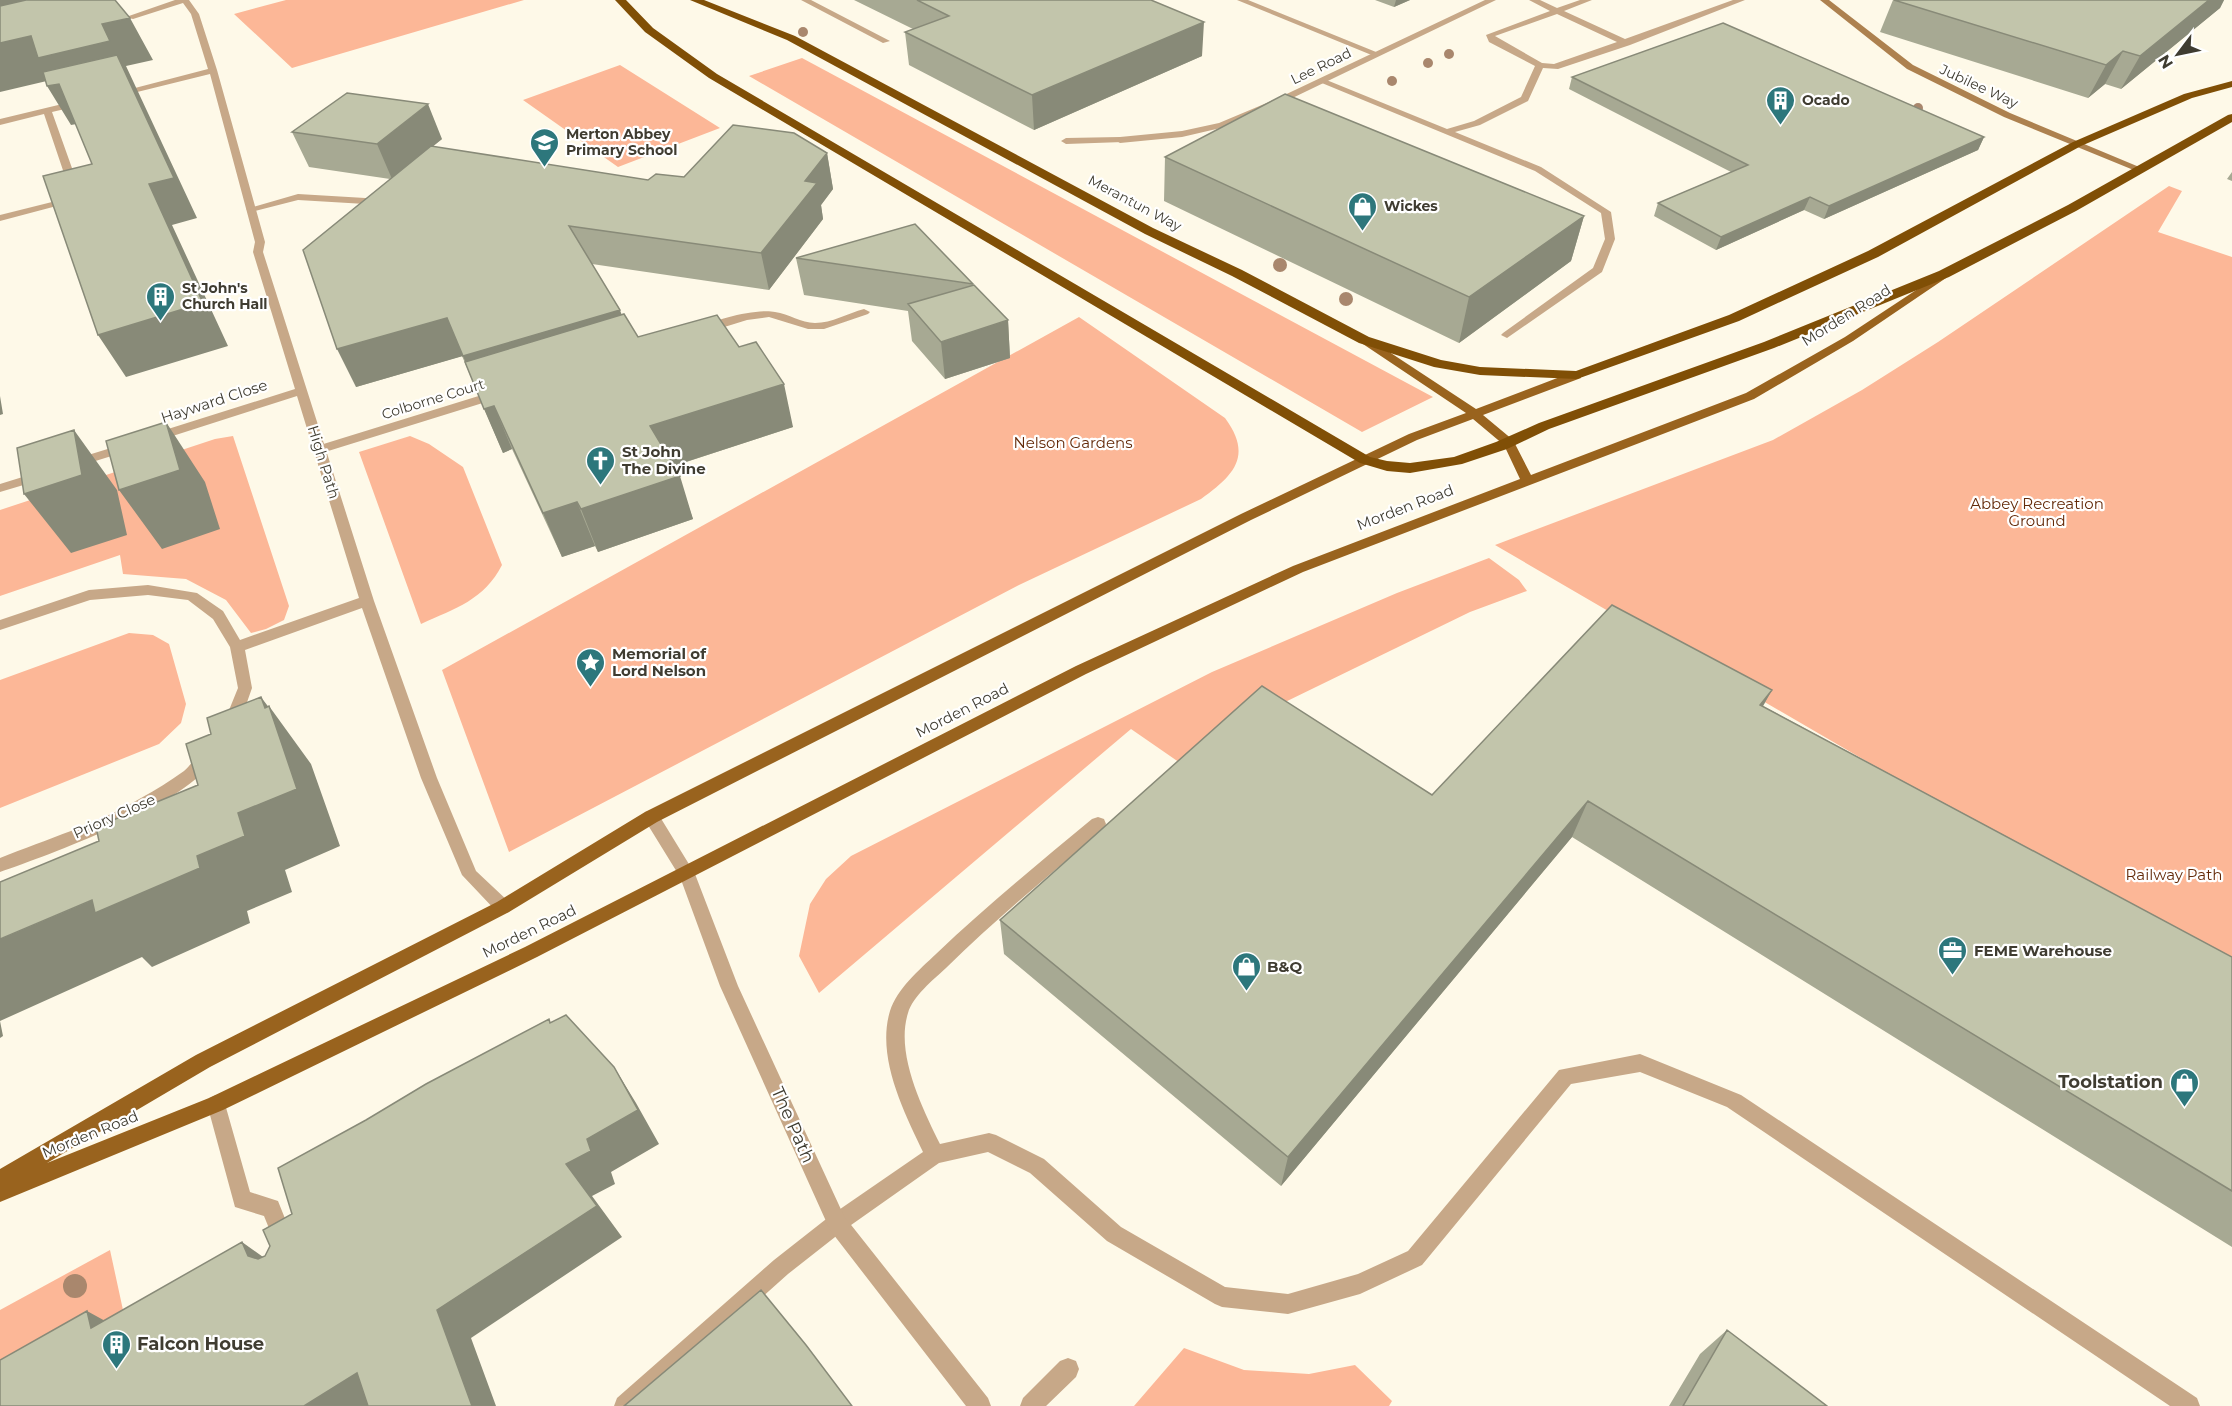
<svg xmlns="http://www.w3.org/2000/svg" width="2232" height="1406" viewBox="0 0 2232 1406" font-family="Montserrat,sans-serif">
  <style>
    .green { fill: #fcb797 }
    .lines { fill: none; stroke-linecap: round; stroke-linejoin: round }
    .lane { fill: #c7a888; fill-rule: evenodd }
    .street { fill: #c7a888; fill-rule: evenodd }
    .secondary { fill: #ad814f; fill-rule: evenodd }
    .primary { fill: #99631e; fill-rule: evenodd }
    .highway { fill: #804f06; fill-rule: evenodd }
    .tree { fill: #a9876d }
    .wall { fill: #a7a993 }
    .shaded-wall { fill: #888a78 }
    .building { fill: #c2c5ab; stroke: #888a78; stroke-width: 1.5 }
    .labels { text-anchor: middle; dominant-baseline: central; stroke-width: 4.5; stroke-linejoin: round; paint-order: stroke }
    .far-street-label { font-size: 14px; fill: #3f3c31; stroke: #fff }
    .far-poi-label { font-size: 14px; font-weight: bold; fill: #3f3c31; stroke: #fff; text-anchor: start }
    .street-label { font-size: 15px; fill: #3f3c31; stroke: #fff }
    .park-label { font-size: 15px; fill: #642a09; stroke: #fff }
    .poi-label { font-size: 15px; font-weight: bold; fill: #3f3c31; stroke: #fff; text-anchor: start }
    .near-poi-label { font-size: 18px; font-weight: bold; fill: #3f3c31; stroke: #fff; text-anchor: end }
    .near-street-label { font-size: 18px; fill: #3f3c31; stroke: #fff }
  </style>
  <rect width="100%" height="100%" fill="#fef9e8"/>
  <!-- green -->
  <path class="green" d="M286 0H524L292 68 234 14Z
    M802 58 1433 397 1362 432 749 76Z
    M620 65 720 128 618 167 523 100Z
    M2169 186 2182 191 2158 232 2232 257V974L1495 545 1773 440 1862 390 1938 342Z
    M1079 317 1225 418C1253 456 1234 475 1201 499L1019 585 509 852 442 670Z
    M233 436 289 606 284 620 266 629 251 633 226 600 186 579 123 574 120 555 0 596V510L215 439Z
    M410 436 429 444 463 467 502 565C484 600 456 608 421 624L359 452Z
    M1489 558 1519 580 1527 591 1470 612 1279 705 1199 776 1131 729 819 993 799 956 810 904 826 879 851 856 1212 672 1397 593Z
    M129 633 153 635 169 644 186 704 181 723 159 744 0 808V680Z
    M110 1250 123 1310 0 1379V1310Z
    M1184 1348 1244 1370 1309 1374 1355 1365 1392 1401 1389 1406H1134Z"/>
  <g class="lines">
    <!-- lane -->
    <path class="lane" d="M801 0H811L890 41 883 43Z
      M1237 0H1248L1381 54 1374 56Z
      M1529 0H1540L1557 8 1580 0H1592L1564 11 1625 39 1733 0H1745L1630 45 1558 69 1543 68 1528 101 1480 125 1455 132 1541 167 1611 212 1615 239 1602 272 1507 338 1501 335 1503 333 1593 268 1605 239 1601 213 1535 171 1317 81 1324 79 1447 129 1474 121 1521 97 1535 66 1489 42 1486 35 1550 11ZM1557 14 1617 42 1554 64 1542 63 1495 36Z
      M1120 137 1123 138V142L1066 144 1061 141 1066 138Z
      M298 194 382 199 387 202 382 205 298 200 251 212 246 209Z
      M864 309 870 312 868 314 824 329H808L769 317 747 320 705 333 699 330C711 319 759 308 775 312 789 314 801 323 815 323 832 323 848 313 864 309Z
      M498 390 502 391V397L325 452H317L315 449 317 446Z
      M1098 817 1104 819 1106 824 1104 829C1050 874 996 919 946 968 933 980 913 996 908 1013 895 1054 923 1109 940 1144L989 1133 996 1135 1044 1159 1121 1227 1225 1287 1288 1294 1358 1274 1408 1251 1559 1070 1640 1054 1741 1095 2197 1398 2200 1406H2170L1727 1107 1640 1072 1571 1084 1422 1265 1360 1294 1288 1314 1222 1307 1215 1304 1107 1241 1030 1173 988 1152 939 1163 844 1230 788 1274 641 1406H614L617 1398 774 1260 830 1216 923 1152C904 1112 876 1057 890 1011 897 989 919 970 936 954 985 907 1039 863 1092 819Z
      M216 1095 223 1098 225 1104 250 1192 278 1201 294 1241 291 1248 284 1251 277 1248 264 1216 235 1207 207 1104 209 1098Z"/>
    <!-- street -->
    <path class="street" d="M175 0H189L199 14 217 70 265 242 263 252 374 601 437 778 476 871 509 902 511 907 509 912 503 914 497 912 462 875 421 778 362 608 245 650 252 688 239 725 236 729H226L223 725 238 688 230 647 213 619 188 600 148 595 90 600 0 630V620L89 590 148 585 197 593 223 611 240 640 359 598 297 396 157 441 153 442 147 438 149 435 295 389 253 252 255 242 210 74 117 97 112 94 208 69 191 14 183 3 133 19 126 17Z
      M1485 0H1496L1282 103 1225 127 1182 137 1120 143 1115 140 1120 137 1182 131 1219 123 1276 99Z
      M79 100 82 101V105L52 112 83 199 0 221V215L72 197 44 114 0 125V119Z
      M127 443 133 447 131 450 76 467 70 463 72 460Z
      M42 471 48 475 47 478 0 492V484Z
      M208 750 213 752 216 756C191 803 52 854 0 872V858C47 839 97 824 141 798 156 790 170 781 184 771 192 764 198 753 208 750Z
      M651 810 657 812 695 874 738 986 844 1216 988 1398 991 1406H966L830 1230 720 986 680 877 643 817 645 812Z
      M1068 1358 1076 1361 1079 1369 1076 1377 1046 1406H1020L1023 1398 1060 1361Z"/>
    <!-- secondary -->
    <path class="secondary" d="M1820 0H1829L1913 65 2010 113 2144 169 2136 171 2004 117 1907 69Z"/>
    <!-- primary -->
    <path class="primary" d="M1942 273 1947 276 1946 278 1853 341 1754 399 1303 572 1086 674 537 957 223 1110 0 1202V1169L196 1055 497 902 645 812 1241 514 1409 434 1466 413 1360 342V338H1368L1476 409 1573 372H1581V378L1483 415 1513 440 1531 475 1746 393 1845 337ZM1473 419 1504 445 1520 479 1293 566 1076 666 525 947 209 1098 47 1163 210 1067 509 912 657 822 1251 520 1417 440Z"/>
    <!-- highway -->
    <path class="highway" d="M615 0H626L653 28 717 74 1370 457 1387 461 1410 463 1454 457 1496 442 1539 423 1764 342 1939 271 2068 205 2228 115 2232 114V122L2076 211 1949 277 1774 348 1549 429 1507 449 1462 464 1410 473 1387 471 1360 463 709 78 645 32Z
      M690 0H704L795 36 1153 228 1242 270 1369 337 1441 360 1480 367 1576 371 1729 315 1868 251 2073 142 2184 94 2232 81V87L2192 98 2081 146 1878 257 1739 321 1577 379 1480 375 1434 367 1359 343 1232 276 1145 234 787 40Z"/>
  </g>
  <!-- trees -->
  <g class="tree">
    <circle cx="803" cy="32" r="5"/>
    <circle cx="1449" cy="54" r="5"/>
    <circle cx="1428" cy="63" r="5"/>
    <circle cx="1392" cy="81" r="5"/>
    <circle cx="1918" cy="108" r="5"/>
    <circle cx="1280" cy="265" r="7"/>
    <circle cx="1346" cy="299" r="7"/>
    <circle cx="75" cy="1286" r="12"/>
  </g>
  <!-- wall -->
  <path class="wall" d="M854 0H1151L1202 56 1034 130 909 65 905 32 913 29Z
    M1375 0H1410L1394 7Z
    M1893 0H2224L2220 8 2121 89 2105 84 2088 98 1880 32Z
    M1572 77 1984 137 1978 150 1824 219 1804 210 1716 250 1654 216 1658 203 1731 172 1569 89Z
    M292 132 442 139 432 147 648 180 684 177 827 153 833 189 821 205 823 219 769 290 592 264 622 315 638 337 739 347 793 427 674 466 693 519 598 552 595 546 562 557 512 449 503 453 462 356 356 387 390 179 309 167Z
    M1165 157 1584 216 1571 261 1459 343 1164 201Z
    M2232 172V181L2227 179Z
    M796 258 973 284V285L1008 320 1010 358 945 379 912 341 908 311 804 295Z
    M1772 690 1763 706 2232 957V1247L1572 837 1281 1186 1004 954 1000 920 1432 795Z
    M1727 1330 1827 1406H1669L1700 1354Z"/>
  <!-- shaded-wall -->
  <path class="shaded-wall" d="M0 0H85L102 24 130 18 153 60 126 66 197 218 172 225 228 346 126 377 98 335 203 303 82 123 71 125 47 86 51 80 0 92Z
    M1396 0H1410L1394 7Z
    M2209 0H2224L2220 8 2121 89 2140 56Z
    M1204 22 1202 56 1034 130 1032 95Z
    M2123 51 2105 84 2088 98 2106 65Z
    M428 104 442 139 392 179 377 144Z
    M1984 137 1978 150 1824 219 1829 206Z
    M827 153 833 189 821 205 823 219 769 290 761 253 805 181Z
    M1810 197 1804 210 1716 250 1721 237Z
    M1584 216 1571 261 1459 343 1469 297Z
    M620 310 632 347 479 394 463 356Z
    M447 318 463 356 356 387 337 349Z
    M1008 320 1010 358 945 379 941 342Z
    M784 384 793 427 664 469 650 426Z
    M0 396 3 414 0 415Z
    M494 406 512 449 503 453 484 409Z
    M166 422 205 482 220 529 162 549 119 490Z
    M74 430 117 490 127 535 71 553 24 494Z
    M680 476 693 519 598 552 581 509Z
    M577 502 595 546 562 557 543 513Z
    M1772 690 1751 727 1760 705Z
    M261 697 270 709 269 706 311 764 340 846 285 870 292 892 247 911 250 923 152 967 142 957 0 1021 3 1036 0 1038V939L197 856 238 813 265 708Z
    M1588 801 1572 837 1281 1186 1288 1157Z
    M614 1067 636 1103 659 1144 611 1172 615 1184 592 1196 622 1237 471 1338 496 1406H472L437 1310 566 1164 587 1139Z
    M242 1242 284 1272 248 1256Z
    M87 1311 138 1339 91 1328Z
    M357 1373 383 1406H304Z"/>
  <!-- building -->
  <path class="building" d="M26 0H115L130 18 102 24 110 41 38 58 31 36 0 43V6Z
    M917 0H1151L1204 22 1032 95 905 32 949 16Z
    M1894 0H2209L2140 56 2123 51 2106 65Z
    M1723 23 1984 137 1829 206 1810 197 1721 237 1658 203 1748 165 1572 77Z
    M117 55 174 178 149 184 203 303 98 335 43 176 92 164 59 84 47 86 43 72Z
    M347 93 428 104 377 144 292 132Z
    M1285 94 1584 216 1469 297 1165 157Z
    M733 125 794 133 827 153 805 181 817 183 761 253 569 226 620 310 463 356 447 318 337 349 303 250 431 146 648 180 656 174 684 177Z
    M915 224 973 284 796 258Z
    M974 285 1008 320 941 342 908 304Z
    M624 314 638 337 717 315 739 347 756 342 784 384 650 426 680 476 581 509 577 502 543 513 494 406 484 409 465 362Z
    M166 422 180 470 119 490 106 441Z
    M74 430 82 475 24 494 17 448Z
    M1612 605 1772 690 1760 705 2232 957V1191L1588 801 1288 1157 1000 920 1262 686 1432 795Z
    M261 697 265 708 269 706 297 789 238 813 245 836 197 856 200 868 95 913 92 900 0 939V882L99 841 96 827 198 785 186 744 211 734 207 718Z
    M566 1015 614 1067 638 1110 587 1139 591 1151 566 1164 597 1206 437 1310 472 1406H368L357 1373 304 1406H0V1360L87 1311 91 1328 242 1242 248 1256 258 1259 265 1256 270 1246 263 1230 292 1214 278 1168 366 1120 426 1084 549 1019 550 1023Z
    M761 1290 806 1345 852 1406H624Z
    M1727 1330 1827 1406H1683Z"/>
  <!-- icons -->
  <defs>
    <symbol id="building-pin" viewBox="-11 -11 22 30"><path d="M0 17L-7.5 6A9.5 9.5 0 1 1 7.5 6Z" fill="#2d777c" stroke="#fff"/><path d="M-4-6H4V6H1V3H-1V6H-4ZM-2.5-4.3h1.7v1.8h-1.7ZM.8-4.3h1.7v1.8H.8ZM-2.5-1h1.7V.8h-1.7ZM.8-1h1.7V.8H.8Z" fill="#fff"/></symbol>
    <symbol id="school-pin" viewBox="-11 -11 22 30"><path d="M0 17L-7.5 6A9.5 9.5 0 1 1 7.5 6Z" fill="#2d777c" stroke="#fff"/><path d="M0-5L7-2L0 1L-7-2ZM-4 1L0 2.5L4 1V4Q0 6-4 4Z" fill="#fff"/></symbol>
    <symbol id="shop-pin" viewBox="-11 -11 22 30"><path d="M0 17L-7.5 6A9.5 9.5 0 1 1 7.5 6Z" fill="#2d777c" stroke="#fff"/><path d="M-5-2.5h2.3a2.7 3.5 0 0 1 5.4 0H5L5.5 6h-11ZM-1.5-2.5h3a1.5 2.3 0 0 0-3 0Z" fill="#fff"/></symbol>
    <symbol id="church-pin" viewBox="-11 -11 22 30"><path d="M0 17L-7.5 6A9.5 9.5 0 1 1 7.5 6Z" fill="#2d777c" stroke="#fff"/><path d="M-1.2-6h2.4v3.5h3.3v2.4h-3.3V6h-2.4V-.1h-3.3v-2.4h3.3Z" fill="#fff"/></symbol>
    <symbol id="sight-pin" viewBox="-11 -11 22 30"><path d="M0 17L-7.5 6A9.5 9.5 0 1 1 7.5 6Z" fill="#2d777c" stroke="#fff"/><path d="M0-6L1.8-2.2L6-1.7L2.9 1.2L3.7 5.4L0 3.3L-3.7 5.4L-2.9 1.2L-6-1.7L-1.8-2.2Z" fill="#fff"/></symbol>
    <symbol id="office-pin" viewBox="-11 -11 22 30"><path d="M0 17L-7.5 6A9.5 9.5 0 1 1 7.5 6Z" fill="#2d777c" stroke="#fff"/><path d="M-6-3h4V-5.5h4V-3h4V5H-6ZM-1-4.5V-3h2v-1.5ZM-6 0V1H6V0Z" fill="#fff"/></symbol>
  </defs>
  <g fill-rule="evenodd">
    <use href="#building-pin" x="1764" y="84" width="33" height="45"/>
    <use href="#school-pin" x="528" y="126" width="33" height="45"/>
    <use href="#shop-pin" x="1346" y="190" width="33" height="45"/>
    <use href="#building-pin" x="144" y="280" width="33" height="45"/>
    <use href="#church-pin" x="584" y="444" width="33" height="45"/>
    <use href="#sight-pin" x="574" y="646" width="33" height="45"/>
    <use href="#office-pin" x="1936" y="934" width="33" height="45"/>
    <use href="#shop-pin" x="1230" y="950" width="33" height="45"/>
    <use href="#shop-pin" x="2168" y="1066" width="33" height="45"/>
    <use href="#building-pin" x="100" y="1328" width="33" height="45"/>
  </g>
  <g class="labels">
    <!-- far-street labels -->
    <g class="far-street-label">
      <text transform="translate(1321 66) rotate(-26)">Lee Road</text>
      <text transform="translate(1979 86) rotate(25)">Jubilee Way</text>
      <text transform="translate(1135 203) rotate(28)">Merantun Way</text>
      <text transform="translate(433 399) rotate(-17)">Colborne Court</text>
    </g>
    <!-- far-poi labels -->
    <g class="far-poi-label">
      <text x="1802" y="100">Ocado</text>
      <text x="566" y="134">Merton Abbey<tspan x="566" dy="16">Primary School</tspan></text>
      <text x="1384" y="206">Wickes</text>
      <text x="182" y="288">St John's<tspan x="182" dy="16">Church Hall</tspan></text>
    </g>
    <!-- street labels -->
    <g class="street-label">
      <text transform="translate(1846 315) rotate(-32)">Morden Road</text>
      <text transform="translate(214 401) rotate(-18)">Hayward Close</text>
      <text transform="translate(324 462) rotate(73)">High Path</text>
      <text transform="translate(1405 507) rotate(-21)">Morden Road</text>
      <text transform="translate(962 710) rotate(-27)">Morden Road</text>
      <text transform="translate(114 816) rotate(-24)">Priory Close</text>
      <text transform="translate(529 931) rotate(-26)">Morden Road</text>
      <text transform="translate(90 1134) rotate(-22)">Morden Road</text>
    </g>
    <!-- park labels -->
    <g class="park-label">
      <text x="1073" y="442">Nelson Gardens</text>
      <text x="2037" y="503">Abbey Recreation<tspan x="2037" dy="17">Ground</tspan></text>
      <text x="2174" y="874">Railway Path</text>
    </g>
    <!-- poi labels -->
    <g class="poi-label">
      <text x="622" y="451">St John<tspan x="622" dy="17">The Divine</tspan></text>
      <text x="612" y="653">Memorial of<tspan x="612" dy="17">Lord Nelson</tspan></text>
      <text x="1974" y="950">FEME Warehouse</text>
      <text x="1267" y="966">B&amp;Q</text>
    </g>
    <!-- near-poi labels -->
    <g class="near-poi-label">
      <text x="2163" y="1082">Toolstation</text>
      <text x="137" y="1344" text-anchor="start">Falcon House</text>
    </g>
    <!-- near-street labels -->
    <g class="near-street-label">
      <text transform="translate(793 1125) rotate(66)">The Path</text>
    </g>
  </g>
  <!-- north arrow -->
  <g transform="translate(2178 54) rotate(238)" stroke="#ffffff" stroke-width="4.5" paint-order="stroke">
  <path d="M0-4.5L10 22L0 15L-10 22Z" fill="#3f3c31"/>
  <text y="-9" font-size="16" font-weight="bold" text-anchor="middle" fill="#3f3c31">N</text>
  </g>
</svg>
